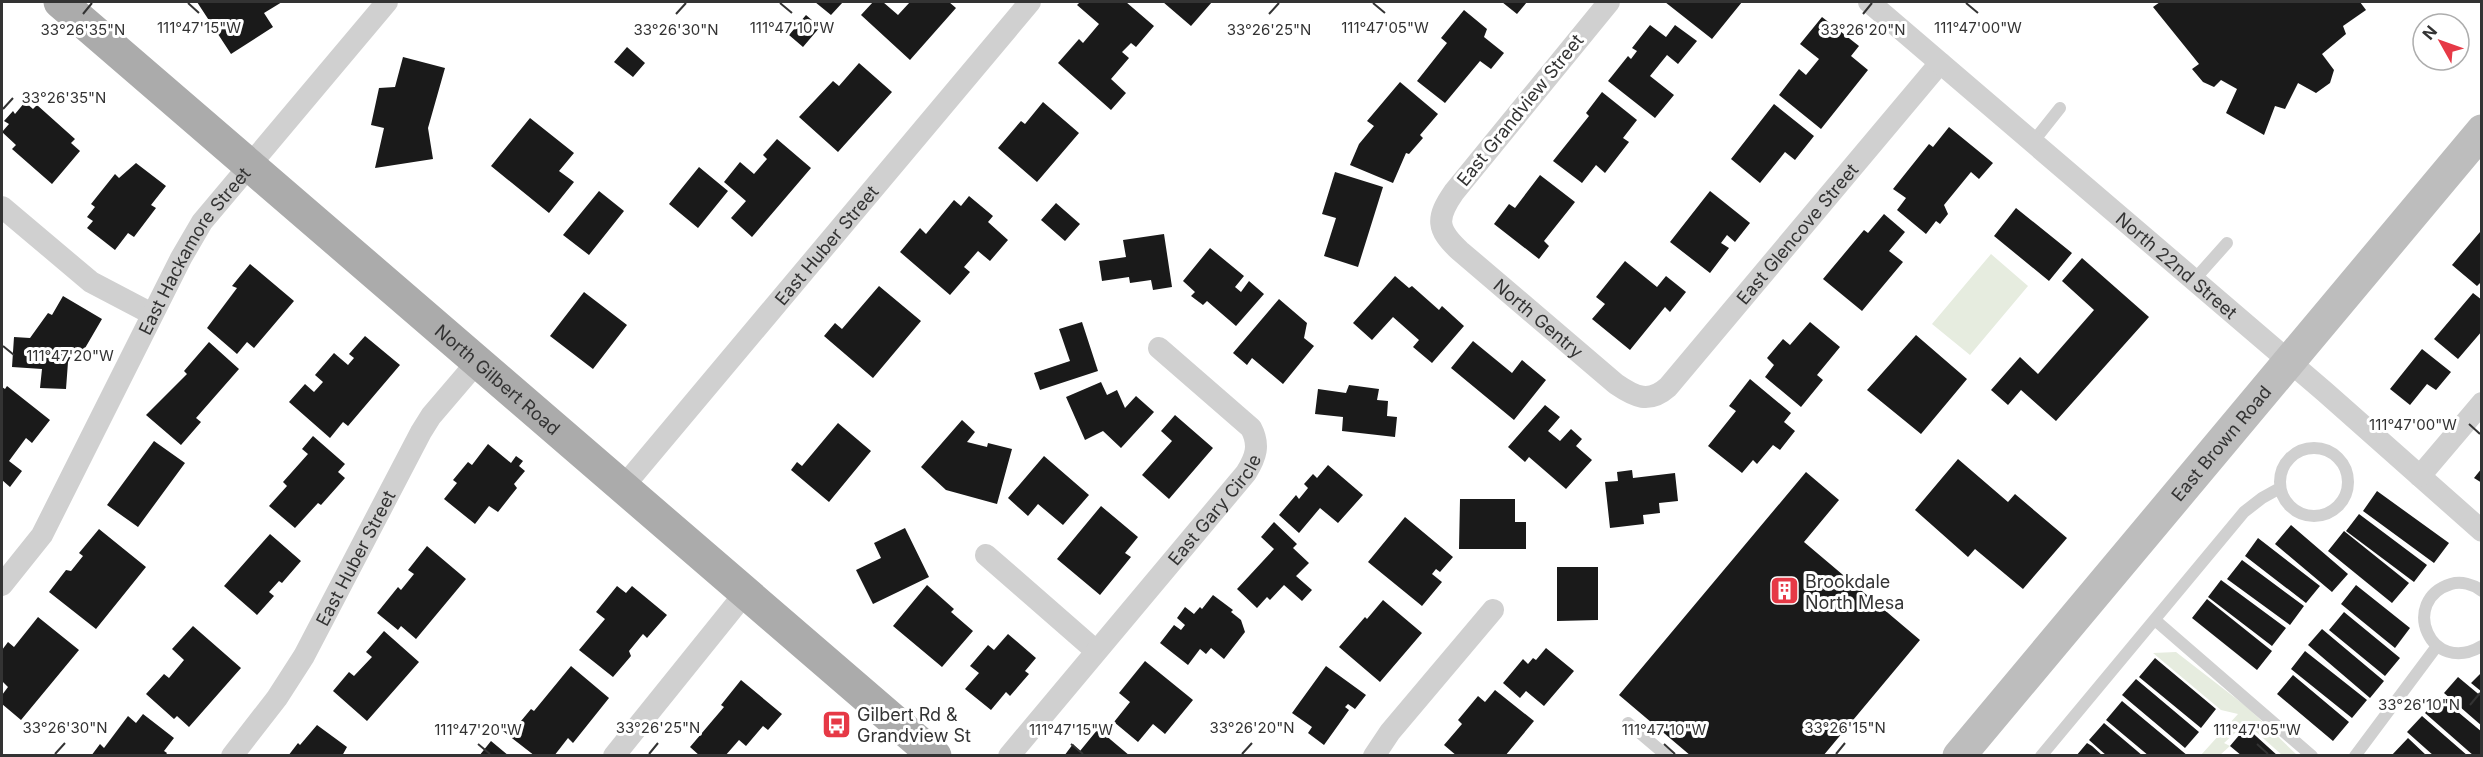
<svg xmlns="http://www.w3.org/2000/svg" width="2483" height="757" viewBox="0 0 2483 757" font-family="Inter,sans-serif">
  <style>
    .green { fill: #e6ecdf }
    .building { fill: #1a1a1a }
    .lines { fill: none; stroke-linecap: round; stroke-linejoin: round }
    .lane { stroke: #d0d0d0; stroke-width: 12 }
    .street { stroke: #d0d0d0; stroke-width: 22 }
    .secondary { stroke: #bdbdbd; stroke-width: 33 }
    .primary { stroke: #ababab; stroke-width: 33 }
    .ticks { fill: none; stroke: #333; stroke-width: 2 }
    .labels { text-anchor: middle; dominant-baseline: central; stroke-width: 6; stroke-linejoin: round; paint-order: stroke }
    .street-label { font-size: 18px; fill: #333; stroke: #fff }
    .poi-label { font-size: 18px; fill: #333; stroke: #fff; text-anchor: start }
    .ticks-label { font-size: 15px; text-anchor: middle; fill: #333; stroke: #fff; stroke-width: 6; stroke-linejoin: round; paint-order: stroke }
  </style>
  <rect width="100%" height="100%" fill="#fff"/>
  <!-- green -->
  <path class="green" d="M1991 254 2028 286 1970 355 1932 324Z
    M2176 652 2247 707 2297 755H2282L2246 723 2224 743 2230 746 2220 755H2201L2238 714 2221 710 2153 653Z"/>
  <!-- building -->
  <path class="building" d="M197 2H282L264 13 273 27 231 54Z
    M815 2H843L831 15Z
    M873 2H883L898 15 910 2H949L956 8 910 60 861 15Z
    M1080 2H1126L1154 26 1136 47 1131 43 1122 52 1129 58 1111 79 1126 93 1111 110 1058 63 1079 39 1083 43 1099 24 1077 5Z
    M1163 2H1212L1191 26Z
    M1502 2H1527L1517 14Z
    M1665 2H1742L1712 39Z
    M2160 2H2360L2366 10 2343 26 2346 34 2322 54 2334 70 2330 83 2316 93 2298 83 2285 109 2275 106 2264 135 2226 113 2237 89 2221 80 2214 87 2203 82 2192 69 2199 64 2153 7Z
    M1464 10 1487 29 1484 37 1504 53 1491 69 1480 61 1445 103 1417 81 1447 43 1441 38Z
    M806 15 820 27 803 47 789 35Z
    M1822 17 1859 46 1851 56 1868 70 1821 129 1779 95 1799 69 1806 75 1819 59 1800 44Z
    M1650 25 1666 37 1675 25 1697 41 1678 64 1667 55 1650 76 1674 95 1655 118 1608 81 1628 56 1631 59 1637 51 1632 48Z
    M627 47 645 63 633 77 614 62Z
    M403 57 445 68 428 128 433 159 375 168 384 128 371 125 379 88 395 87Z
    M859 63 892 92 838 152 799 117 833 81 839 86Z
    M1400 82 1438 114 1420 135 1423 138 1409 154 1406 153 1393 183 1350 165 1359 144 1374 126 1367 121Z
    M1602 92 1637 120 1623 138 1629 142 1605 173 1596 165 1582 183 1553 161 1589 116 1586 113Z
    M25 102 33 109 37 105 75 139 71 143 80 151 52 184 12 149 16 145 2 132 9 124 4 121 13 111 15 114Z
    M1043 102 1079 133 1037 182 998 148 1021 121 1025 124Z
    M1774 104 1814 136 1795 160 1785 152 1760 183 1731 159Z
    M530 118 574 153 559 171 574 182 549 213 491 166Z
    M1949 127 1993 163 1979 179 1971 172 1944 205 1948 214 1940 224 1936 221 1926 234 1897 210 1906 198 1893 189 1929 144 1933 147Z
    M777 139 811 168 752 237 731 218 746 201 724 182 740 162 754 174 767 159 763 155Z
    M136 163 166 186 151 205 156 208 134 237 128 233 115 250 87 228 93 221 87 217 95 207 91 204 115 174 119 178Z
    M699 167 728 191 698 228 669 204Z
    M1335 172 1383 187 1358 267 1324 256 1336 218 1322 214Z
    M1540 175 1575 202 1544 241 1549 246 1539 259 1494 224 1509 204 1515 208Z
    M599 191 624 211 589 255 563 235Z
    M1710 191 1750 223 1735 242 1727 235 1721 243 1729 248 1710 273 1670 242Z
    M969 196 993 216 988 222 1008 240 990 261 978 251 964 267 970 272 950 295 900 252 920 228 926 234 954 200 961 206Z
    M1056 203 1080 224 1065 241 1041 220Z
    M2016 208 2072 253 2049 281 1994 236Z
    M1884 214 1905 232 1889 251 1903 262 1862 311 1823 279 1864 230 1868 233Z
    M2480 232 2482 281 2477 286 2452 265Z
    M1164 234 1172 287 1153 290 1151 280 1130 283 1129 277 1102 281 1099 261 1126 257 1123 240Z
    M1210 248 1244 276 1235 287 1241 292 1249 281 1264 294 1236 326 1207 301 1203 305 1191 296 1195 292 1183 281Z
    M2082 258 2149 317 2056 421 2021 390 2008 405 1991 390 2020 357 2038 374 2094 310 2062 281Z
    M1625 261 1657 287 1666 276 1686 292 1670 312 1665 307 1630 350 1592 319 1605 304 1596 297Z
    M250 264 294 301 254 348 247 342 237 354 207 328 237 288 232 286Z
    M1395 276 1409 288 1412 286 1439 310 1442 306 1464 326 1432 363 1413 347 1419 340 1393 317 1372 340 1353 323Z
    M879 286 921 321 873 378 824 336 835 323 842 329Z
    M584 292 627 325 593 369 550 336Z
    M2473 293 2482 300V331L2458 359 2434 339Z
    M63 296 102 319 81 355 74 350 68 362 66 389 40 388 42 369 12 367 14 337 30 338 48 313 52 315Z
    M1279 299 1307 323 1304 338 1314 346 1283 384 1252 358 1247 365 1233 353Z
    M1082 322 1098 371 1040 390 1034 373 1070 361 1059 329Z
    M1810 322 1840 347 1817 375 1823 380 1801 407 1765 377 1774 365 1767 358 1783 339 1790 345Z
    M1916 335 1967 379 1921 434 1867 390Z
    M365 336 400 365 348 426 343 422 330 438 289 402 305 384 314 392 323 382 315 375 334 353 348 365 354 358 349 354Z
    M1473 341 1512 373 1522 360 1546 380 1514 420 1451 368Z
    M209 342 239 369 196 418 201 422 181 445 146 415 187 374 184 371Z
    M2422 349 2451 372 2436 390 2427 384 2410 405 2390 389Z
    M1750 379 1791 413 1784 422 1795 431 1780 450 1773 445 1757 464 1753 460 1742 473 1708 446 1736 411 1729 406Z
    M1101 382 1107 395 1117 390 1125 408 1136 396 1154 412 1121 448 1103 431 1085 440 1066 397Z
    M1349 385 1379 389 1377 400 1388 401 1387 416 1397 417 1395 437 1342 431 1343 417 1315 414 1318 389 1346 393Z
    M7 386 50 420 32 443 26 438 9 461 22 471 10 487 2 480V387L5 389Z
    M1545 405 1560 417 1548 431 1560 441 1571 429 1582 439 1576 446 1592 460 1566 489 1529 457 1525 462 1508 447Z
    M1175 415 1213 448 1169 499 1142 475 1172 441 1161 431Z
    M962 420 975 432 967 442 987 447 988 443 1012 449 997 504 946 490 921 467Z
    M838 423 871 451 829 502 791 470 797 462 802 466Z
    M313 436 345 464 338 472 345 478 321 505 318 503 295 528 269 506 287 486 283 482 308 454 302 449Z
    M154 441 185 463 138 527 107 505Z
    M488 444 511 463 516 456 523 461 519 466 525 471 514 484 517 488 498 512 489 506 475 524 444 499 457 483 453 480 468 462 472 465Z
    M1044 456 1089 495 1063 525 1038 504 1028 516 1008 498Z
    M1958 459 2008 502 2015 494 2067 538 2023 589 1975 549 1968 557 1915 510Z
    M1328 465 1363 495 1338 523 1320 508 1299 533 1279 515 1296 495 1299 499 1308 488 1304 484 1313 474 1317 478Z
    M2482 468V483L2474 478Z
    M1632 470 1633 478 1675 473 1678 501 1659 503 1660 513 1643 515 1644 524 1610 528 1605 482 1618 481 1617 472Z
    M1806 472 1839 500 1804 542 1920 640 1823 756H1691L1619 695Z
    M2377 491 2449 543 2434 563 2363 511Z
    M1460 499H1515V522H1526V549H1459Z
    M1101 506 1138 537 1125 553 1131 557 1100 595 1057 559Z
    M2359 514 2427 565 2414 582 2346 531Z
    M1405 517 1453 557 1440 572 1436 569 1432 574 1442 582 1422 606 1368 562Z
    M1274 522 1297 544 1293 548 1309 563 1296 576 1312 590 1302 601 1284 585 1270 600 1267 597 1257 608 1237 589 1274 549 1261 537Z
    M2291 525 2348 574 2332 592 2275 544Z
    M905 528 929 577 873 604 856 570 881 558 874 543Z
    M99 529 146 567 96 629 49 592 66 570 71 571 83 556 79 553Z
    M2344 531 2409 583 2392 603 2328 551Z
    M270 534 301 561 282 583 279 581 269 592 274 596 257 615 224 586Z
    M2258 538 2320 586 2306 603 2245 556Z
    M427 546 466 579 416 639 401 626 398 630 377 613 398 587 401 590 414 574 408 570Z
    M2242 560 2304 606 2290 625 2227 579Z
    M1557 567H1598V620L1557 621Z
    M2221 580 2286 628 2272 646 2208 597Z
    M927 585 954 609 951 612 973 631 942 667 893 626Z
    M2356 585 2410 628 2395 648 2341 604Z
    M617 586 626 593 632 586 667 615 647 638 643 634 629 651 631 656 613 677 579 650 605 619 596 612Z
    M1213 595 1233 610 1231 612 1241 620 1245 632 1224 659 1211 648 1206 654 1200 649 1188 665 1160 643 1174 625 1181 630 1185 625 1177 618 1185 607 1194 614 1200 607 1202 609Z
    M2207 599 2272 651 2257 670 2192 618Z
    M1383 600 1422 633 1380 682 1339 647 1365 617 1367 619Z
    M2344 612 2400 658 2385 676 2329 630Z
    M38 617 79 650 21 720 2 704V695L8 687 2 681V650L8 642 14 647Z
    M193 626 241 668 189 727 177 716 174 719 146 694 164 674 169 678 184 660 172 649Z
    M2322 629 2384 681 2370 698 2308 645Z
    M384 631 419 662 367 721 333 691 349 672 354 676 372 657 366 652Z
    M1008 634 1036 658 1025 671 1029 674 1010 696 1006 692 991 710 965 689 979 673 970 666 988 645 994 650Z
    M1546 648 1574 671 1544 706 1526 691 1520 698 1503 683 1523 659 1528 664 1533 658 1536 660Z
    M2305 651 2367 700 2352 718 2291 669Z
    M2155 658 2216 709 2201 728 2139 677Z
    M1145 661 1193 700 1165 734 1153 724 1138 742 1114 722 1130 702 1119 693Z
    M571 666 609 698 573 743 568 738 554 756H535L503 731 510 722 516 727 531 709 534 711Z
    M1326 666 1366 695 1355 709 1348 704 1345 707 1349 710 1324 745 1308 733 1312 727 1292 713Z
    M2482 672V692L2471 683Z
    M2293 675 2349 722 2333 741 2277 694Z
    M2458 677 2482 697V726L2444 693Z
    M2136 679 2199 732 2185 748 2122 695Z
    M741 680 782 714 768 730 763 726 746 746 739 740 725 756H700L690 747 724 707 721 705Z
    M1495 690 1534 721 1505 756H1457L1444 745 1462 724 1458 720 1478 696 1485 702Z
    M2440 697 2482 732V756H2474L2425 713Z
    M2122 701 2188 756H2149L2106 720Z
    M143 714 174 738 164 751 167 753 165 756H91L100 744 104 748 128 716 136 723Z
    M2422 716 2468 756H2434L2407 732Z
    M2104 723 2143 756H2107L2089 740Z
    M317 725 347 747 342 756H288L298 743 300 745Z
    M2246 727 2278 756H2242L2230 746Z
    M1098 729 1130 756H1064L1073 744 1080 751Z
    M2408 738 2427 756H2391Z
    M491 741 509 756H479Z
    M2087 743 2092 746 2103 756H2076Z"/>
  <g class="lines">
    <!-- lane -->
    <path class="lane" d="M2033 142 2060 108
      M2194 280 2227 243
      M2280 482a34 34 0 1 1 68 0a34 34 0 1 1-68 0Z
      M2482 591C2473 584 2461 581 2451 584 2399 600 2430 677 2482 646
      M2155 620 2312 756
      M1628 723 1667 756
      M2041 756 2244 512 2262 498 2280 488
      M2355 756 2437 646"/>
    <!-- street -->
    <g class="street">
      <path id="s1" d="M1609 2 1454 192C1436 218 1436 229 1460 251L1616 384C1635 397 1649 404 1668 387L1940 63"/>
      <path id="s2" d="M1869 2 2325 392 2482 531"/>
      <path d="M2 207 91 282 152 314"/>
      <path d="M2420 476 2482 403"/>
      <path id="s3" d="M623 487 1030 2"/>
      <path d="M986 555 1096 651"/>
      <path id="s4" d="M2 585 42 535 181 258 202 222 387 2"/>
      <path id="s5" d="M232 756 277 698 304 656 421 432 431 416 478 361"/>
      <path d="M614 756 746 592"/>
      <path id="s6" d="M1009 756 1246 473C1256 457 1260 445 1251 428L1159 348"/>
      <path d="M1374 756 1390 732 1493 610"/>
    </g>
    <!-- secondary -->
    <path class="secondary" id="s7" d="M1959 756 2482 131"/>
    <!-- primary -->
    <path class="primary" id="s8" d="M60 2 935 756"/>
  </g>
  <!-- ticks -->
  <path class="ticks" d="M188 3 199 13M780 3 792 13M1373 3 1385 13M1966 3 1978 13M83 14 92 3M676 14 686 3M1269 14 1279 3M1863 14 1872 3M3 109 13 98M3 346 14 355M2469 424 2480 434M2470 705 2480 693M478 744 490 754M1071 744 1083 754M1664 744 1675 754M2257 744 2268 754M55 754 65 743M649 754 658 743M1242 754 1252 743M1836 754 1845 743"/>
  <!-- icons -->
  <defs>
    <symbol id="building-square" viewBox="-11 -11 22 22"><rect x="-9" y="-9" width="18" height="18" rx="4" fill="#e63946" stroke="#fff"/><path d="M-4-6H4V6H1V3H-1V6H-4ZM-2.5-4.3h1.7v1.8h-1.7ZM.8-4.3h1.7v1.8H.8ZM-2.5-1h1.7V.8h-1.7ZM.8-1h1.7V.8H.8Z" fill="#fff"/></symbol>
    <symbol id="bus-square" viewBox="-11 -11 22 22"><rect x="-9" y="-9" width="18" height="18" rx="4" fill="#e63946" stroke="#fff"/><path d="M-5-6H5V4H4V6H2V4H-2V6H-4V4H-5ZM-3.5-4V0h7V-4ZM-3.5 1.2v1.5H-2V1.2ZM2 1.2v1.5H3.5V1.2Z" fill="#fff"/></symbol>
  </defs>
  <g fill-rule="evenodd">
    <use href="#building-square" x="1768" y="574" width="33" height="33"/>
    <use href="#bus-square" x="820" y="708" width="33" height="33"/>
  </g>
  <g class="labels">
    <!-- street labels -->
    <g class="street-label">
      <text transform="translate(1520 110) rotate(-51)">East Grandview Street</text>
      <text stroke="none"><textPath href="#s1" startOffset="777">East Glencove Street</textPath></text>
      <text stroke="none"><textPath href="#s3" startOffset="316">East Huber Street</textPath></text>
      <text stroke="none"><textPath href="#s4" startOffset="387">East Hackamore Street</textPath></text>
      <text stroke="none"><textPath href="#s2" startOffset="405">North 22nd Street</textPath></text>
      <text stroke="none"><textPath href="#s1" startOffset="417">North Gentry</textPath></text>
      <text stroke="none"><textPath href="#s8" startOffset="578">North Gilbert Road</textPath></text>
      <text stroke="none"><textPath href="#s7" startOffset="408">East Brown Road</textPath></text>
      <text stroke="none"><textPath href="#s6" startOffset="321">East Gary Circle</textPath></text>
      <text stroke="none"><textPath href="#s5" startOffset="234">East Huber Street</textPath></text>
    </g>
    <!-- poi labels -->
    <g class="poi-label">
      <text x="1805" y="581">Brookdale<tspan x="1805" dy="21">North Mesa</tspan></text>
      <text x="857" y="714">Gilbert Rd &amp;<tspan x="857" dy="21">Grandview St</tspan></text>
    </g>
  </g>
  <g class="ticks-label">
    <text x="199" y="33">111°47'15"W</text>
    <text x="792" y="33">111°47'10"W</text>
    <text x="1385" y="33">111°47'05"W</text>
    <text x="1978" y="33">111°47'00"W</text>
    <text x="83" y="35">33°26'35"N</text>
    <text x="676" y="35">33°26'30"N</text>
    <text x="1269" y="35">33°26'25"N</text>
    <text x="1863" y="35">33°26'20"N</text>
    <text x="64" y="103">33°26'35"N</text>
    <text x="70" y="361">111°47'20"W</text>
    <text x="2413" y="430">111°47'00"W</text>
    <text x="2419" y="710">33°26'10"N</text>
    <text x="65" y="733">33°26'30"N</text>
    <text x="658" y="733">33°26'25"N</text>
    <text x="1252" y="733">33°26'20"N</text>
    <text x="1845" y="733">33°26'15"N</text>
    <text x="478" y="735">111°47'20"W</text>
    <text x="1071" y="735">111°47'15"W</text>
    <text x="1664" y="735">111°47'10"W</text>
    <text x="2257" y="735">111°47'05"W</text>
  </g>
  <!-- border -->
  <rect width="2483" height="757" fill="none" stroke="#333333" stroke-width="6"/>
  <!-- north arrow -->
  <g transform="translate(2441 42) rotate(310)"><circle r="28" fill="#ffffff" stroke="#adadad" stroke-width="1.5"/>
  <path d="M0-4.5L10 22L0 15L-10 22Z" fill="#e63946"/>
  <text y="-9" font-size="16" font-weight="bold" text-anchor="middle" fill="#333333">N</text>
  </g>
</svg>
